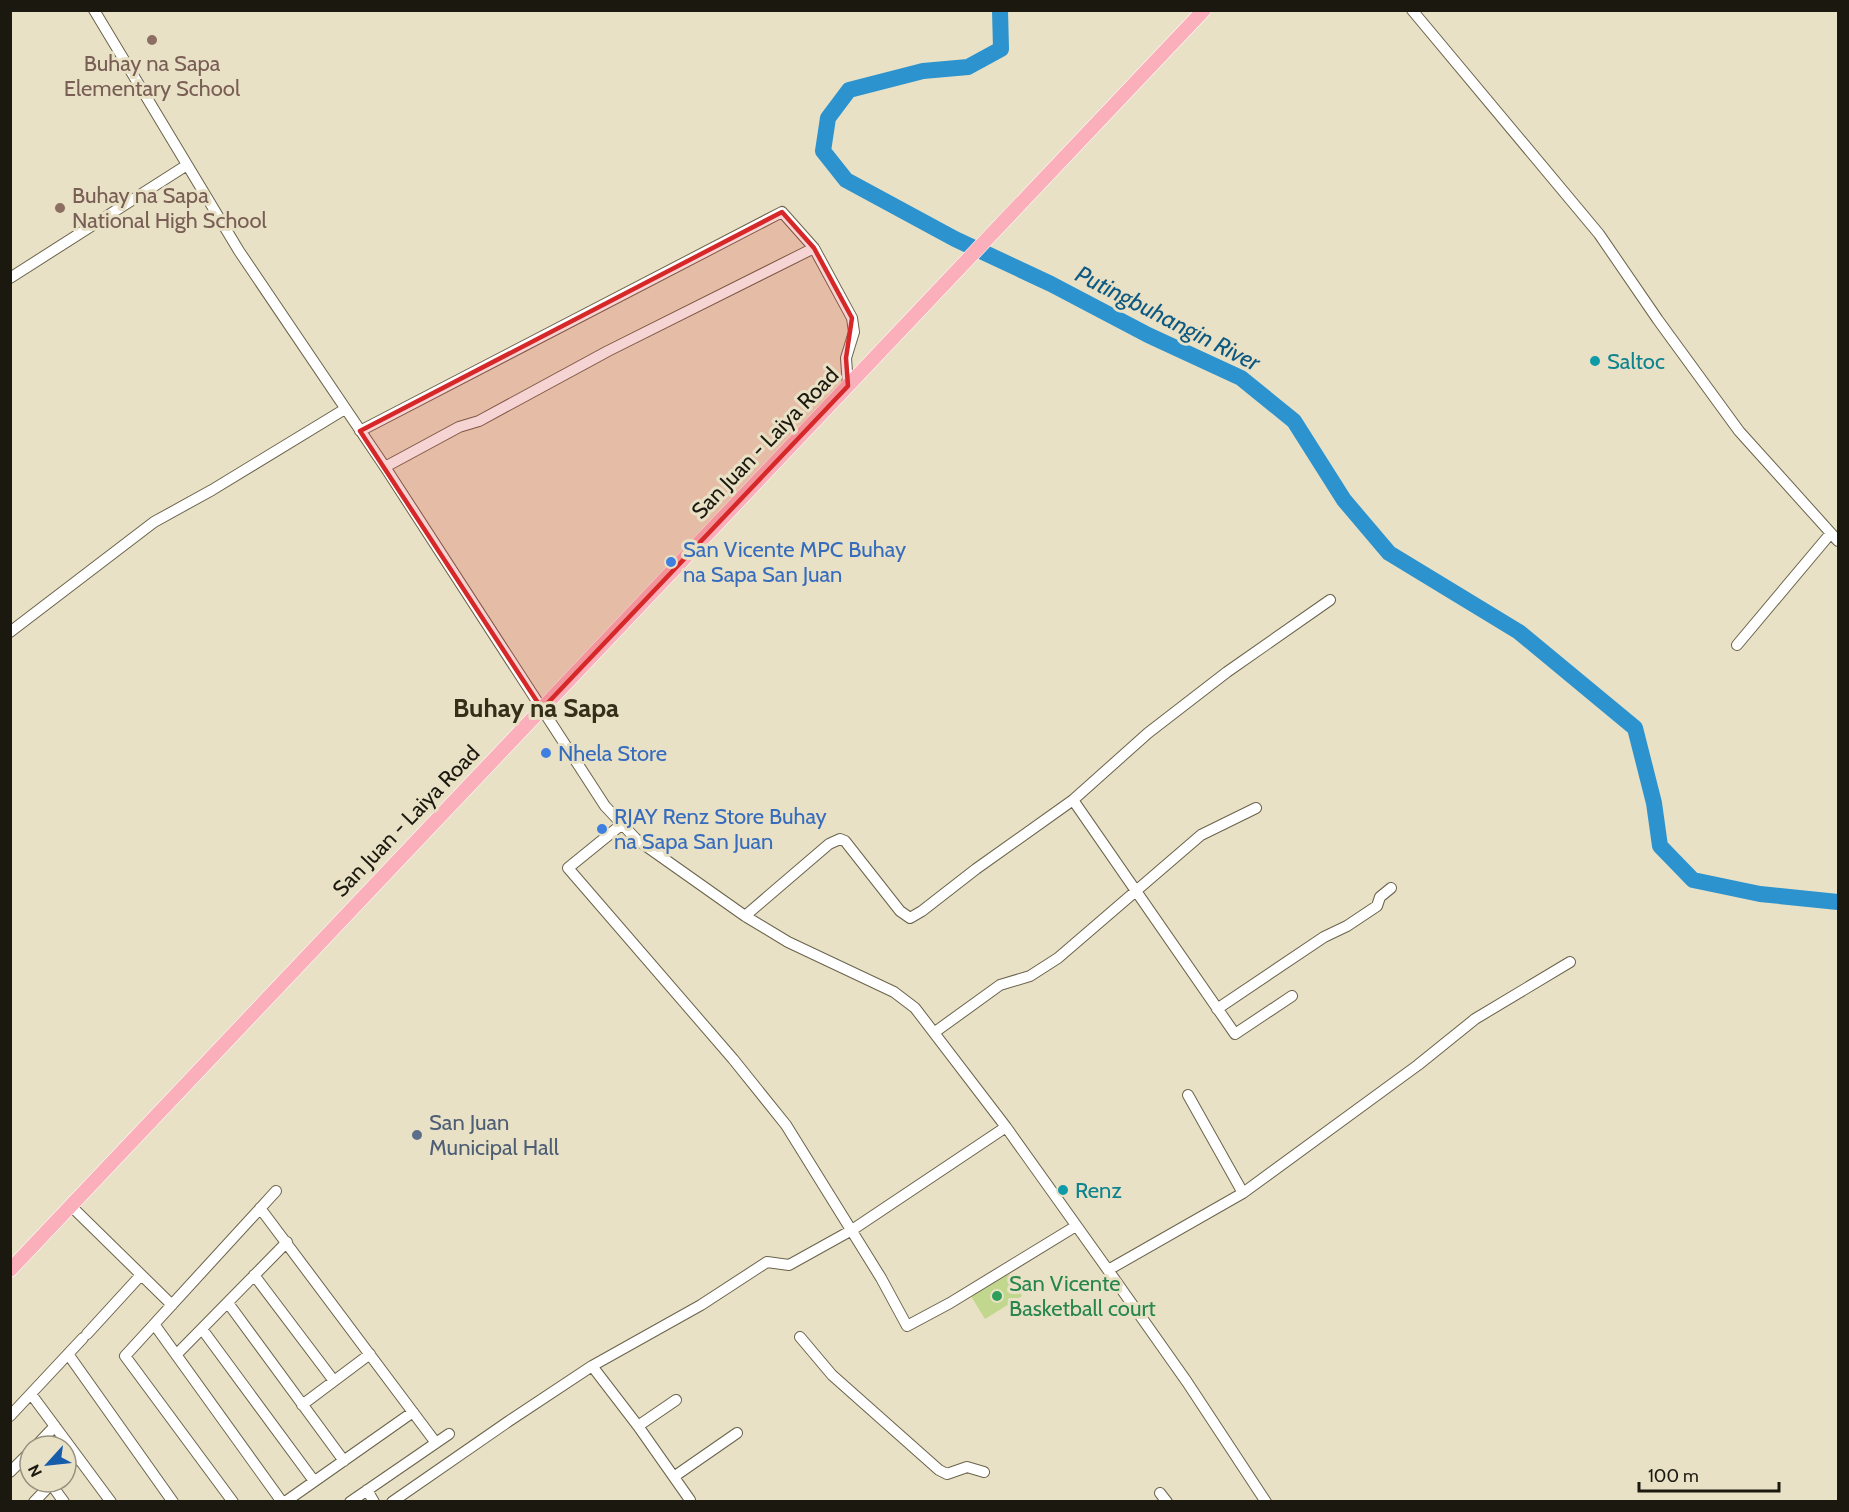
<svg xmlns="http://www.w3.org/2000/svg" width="1849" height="1512" viewBox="0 0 1849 1512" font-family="Cabin,sans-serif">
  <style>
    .green { fill: #c0d78d }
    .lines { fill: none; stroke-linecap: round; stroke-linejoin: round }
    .river { stroke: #2c93ce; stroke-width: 16 }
    .minor-casing { stroke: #6a634b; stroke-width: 12 }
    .major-casing { stroke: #fff; stroke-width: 15 }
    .minor { stroke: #fff; stroke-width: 10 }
    .major { stroke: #faafba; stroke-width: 14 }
    .marked { fill: #d62828; fill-opacity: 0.2; stroke: #d62828; stroke-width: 4.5; stroke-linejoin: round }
    .education-dot { fill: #8d6e63; stroke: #e9e1c6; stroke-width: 2 }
    .culture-dot { fill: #0f9aa8; stroke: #e9e1c6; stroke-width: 2 }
    .shop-dot { fill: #3f7fe0; stroke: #e9e1c6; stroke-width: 2 }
    .service-dot { fill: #5c6f8a; stroke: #e9e1c6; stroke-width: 2 }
    .leisure-dot { fill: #2e9e5b; stroke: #e9e1c6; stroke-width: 2 }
    .labels { text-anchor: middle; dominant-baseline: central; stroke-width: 6; stroke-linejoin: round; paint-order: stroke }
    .education-label { font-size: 22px; fill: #785e54; stroke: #e9e1c6 }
    .culture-label { font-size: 22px; fill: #0d838f; stroke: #e9e1c6; text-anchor: start }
    .street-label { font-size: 22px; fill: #1b180f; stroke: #e9e1c6 }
    .shop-label { font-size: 22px; fill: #366cbe; stroke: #e9e1c6; text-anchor: start }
    .service-label { font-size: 22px; fill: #4e5e75; stroke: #e9e1c6; text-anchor: start }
    .leisure-label { font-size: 22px; fill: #27864d; stroke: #e9e1c6; text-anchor: start }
    .water-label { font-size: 24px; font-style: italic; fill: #0e5981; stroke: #e9e1c6 }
    .quarter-label { font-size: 26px; font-weight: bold; fill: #352f19; stroke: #e9e1c6 }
  </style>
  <rect width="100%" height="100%" fill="#e9e1c6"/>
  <!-- green -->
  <path class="green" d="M1009 1274 1022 1296 985 1319 971 1296Z"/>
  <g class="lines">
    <!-- river -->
    <path class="river" d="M1000 10 1001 49 968 67 923 71 849 90 828 118 823 151 846 180 955 239 1051 284 1148 335 1241 378 1294 421 1344 500 1389 553 1519 632 1635 728 1654 803 1660 846 1693 880 1760 894 1838 902"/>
    <defs>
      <path id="minor" d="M94 10 239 251 385 467 605 806 636 839 745 916 788 942 894 992 915 1008 1006 1127 1108 1270 1187 1382 1266 1502
        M1412 10 1599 234 1658 320 1739 431 1838 541
        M10 278 187 165
        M360 431 782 212 814 248 852 318 854 332 846 358 848 386
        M385 467 459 427 479 421 608 351 814 248
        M10 632 154 522 212 490 345 409
        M1737 645 1831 533
        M1073 800 1235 1034 1292 996
        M621 825 568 868 733 1059 786 1125 881 1278 907 1326 950 1303 1076 1226
        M745 916 829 844 840 839 845 841 900 911 910 918 922 911 976 869 1073 800 1148 733 1227 672 1330 600
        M1217 1009 1324 937 1347 926 1377 906 1380 897 1391 888
        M935 1032 1000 985 1030 976 1058 958 1201 835 1256 808
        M1188 1095 1243 1193
        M71 1206 172 1305
        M260 1208 436 1443
        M1108 1270 1243 1193 1418 1065 1475 1019 1570 962
        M254 1275 334 1381
        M228 1303 344 1461
        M154 1324 282 1502
        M202 1329 314 1481
        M87 1334 141 1275
        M800 1337 832 1375 939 1470 947 1474 967 1467 984 1472
        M68 1354 173 1502
        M176 1355 287 1242
        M592 1366 638 1426 690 1500
        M31 1394 111 1502
        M302 1405 370 1354
        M10 1416 83 1338
        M638 1426 676 1400
        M36 1446 55 1426
        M66 1468 77 1457
        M10 1472 30 1452
        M675 1476 737 1433
        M51 1484 64 1502
        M367 1490 374 1502
        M1160 1493 1167 1502
        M34 1502 53 1482
        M233 1502 125 1356 276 1191
        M285 1502 413 1412
        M350 1502 449 1434
        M392 1502 509 1421 592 1366 701 1305 767 1262 789 1265 852 1230 1006 1127"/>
      <path id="major" d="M10 1270 1204 10"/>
    </defs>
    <!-- minor casing -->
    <use href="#minor" class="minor-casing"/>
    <!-- major casing -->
    <use href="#major" class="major-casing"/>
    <!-- minor -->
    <use href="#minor" class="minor"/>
    <!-- major -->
    <use href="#major" class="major"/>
  </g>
  <!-- marked area -->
  <path class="marked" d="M782 212 814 248 852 318 846 358 848 386 542 709 360 431Z"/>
  <!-- markers -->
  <g class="education-dot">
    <circle cx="152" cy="40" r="6"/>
    <circle cx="60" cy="208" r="6"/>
  </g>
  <g class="culture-dot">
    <circle cx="1595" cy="361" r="6"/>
    <circle cx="1063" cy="1190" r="6"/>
  </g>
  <g class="shop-dot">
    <circle cx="671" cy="562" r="6"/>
    <circle cx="546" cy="753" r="6"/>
    <circle cx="602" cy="829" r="6"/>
  </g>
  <circle class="service-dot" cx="417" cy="1135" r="6"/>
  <circle class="leisure-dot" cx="997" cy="1296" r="6"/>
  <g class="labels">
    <!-- education labels -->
    <g class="education-label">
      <text x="152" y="63">Buhay na Sapa<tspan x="152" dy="25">Elementary School</tspan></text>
      <text x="72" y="195" text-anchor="start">Buhay na Sapa<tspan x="72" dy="25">National High School</tspan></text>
    </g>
    <!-- culture labels -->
    <g class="culture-label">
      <text x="1607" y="361">Saltoc</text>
      <text x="1075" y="1190">Renz</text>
    </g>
    <!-- street labels -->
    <g class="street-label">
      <text transform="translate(765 443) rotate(-46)">San Juan - Laiya Road</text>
      <text transform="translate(406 821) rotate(-46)">San Juan - Laiya Road</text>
    </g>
    <!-- shop labels -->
    <g class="shop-label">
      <text x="683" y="549">San Vicente MPC Buhay<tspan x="683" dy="25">na Sapa San Juan</tspan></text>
      <text x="558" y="753">Nhela Store</text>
      <text x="614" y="816">RJAY Renz Store Buhay<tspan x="614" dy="25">na Sapa San Juan</tspan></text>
    </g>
    <!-- service labels -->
    <g class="service-label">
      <text x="429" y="1122">San Juan<tspan x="429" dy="25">Municipal Hall</tspan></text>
    </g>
    <!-- leisure labels -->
    <g class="leisure-label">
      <text x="1009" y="1283">San Vicente<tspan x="1009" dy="25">Basketball court</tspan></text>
    </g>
    <!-- water labels -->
    <g class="water-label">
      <text transform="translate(1168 318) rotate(27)">Putingbuhangin River</text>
    </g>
    <!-- quarter labels -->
    <g class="quarter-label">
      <text x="536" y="708">Buhay na Sapa</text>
    </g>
  </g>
  <!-- border -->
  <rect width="1849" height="1512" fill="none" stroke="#1b180f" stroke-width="24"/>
  <!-- north arrow -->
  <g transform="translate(48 1464) rotate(243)"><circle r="28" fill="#e9e1c6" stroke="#97917d" stroke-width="1.5"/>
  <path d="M0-4.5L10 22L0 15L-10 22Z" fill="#165cab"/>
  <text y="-9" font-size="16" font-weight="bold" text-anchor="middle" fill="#1b180f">N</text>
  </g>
  <!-- scale -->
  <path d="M1639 1482v9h140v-9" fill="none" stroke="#1b180f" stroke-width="3"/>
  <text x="1648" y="1482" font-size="18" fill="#1b180f" stroke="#e9e1c6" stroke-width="4.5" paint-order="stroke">100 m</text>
</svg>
